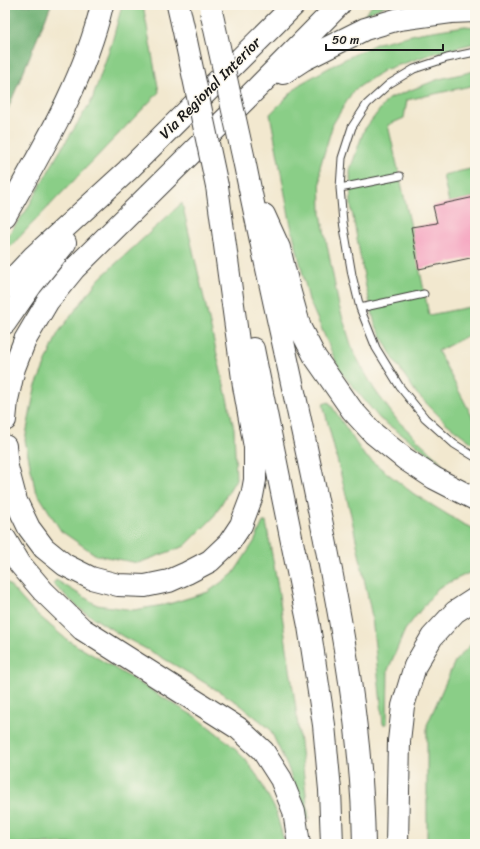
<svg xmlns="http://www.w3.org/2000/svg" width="480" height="849" viewBox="0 0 480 849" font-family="Sriracha,sans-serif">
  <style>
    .green { fill: #8ace87; stroke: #537552 }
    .forest { fill: #6fb174; stroke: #466648 }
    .building { fill: #f5a4c0 }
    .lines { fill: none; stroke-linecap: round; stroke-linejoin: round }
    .service-casing { stroke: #3c3b37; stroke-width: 9 }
    .motorway-casing { stroke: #3c3b37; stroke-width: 24 }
    .service { stroke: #fff; stroke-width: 7 }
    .motorway { stroke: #fff; stroke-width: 22 }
    .motorway-bridge-casing { stroke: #3c3b37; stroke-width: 24; stroke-linecap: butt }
    .motorway-bridge { stroke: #fff; stroke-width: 22 }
    .labels { text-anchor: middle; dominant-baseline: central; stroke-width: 3; stroke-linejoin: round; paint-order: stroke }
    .street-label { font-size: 15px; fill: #1c1c1c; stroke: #fbf7ec }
  </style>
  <rect width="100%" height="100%" fill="#fbf7ec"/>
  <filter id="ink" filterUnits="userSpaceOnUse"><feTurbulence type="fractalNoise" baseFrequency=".025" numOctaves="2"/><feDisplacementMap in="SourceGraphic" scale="8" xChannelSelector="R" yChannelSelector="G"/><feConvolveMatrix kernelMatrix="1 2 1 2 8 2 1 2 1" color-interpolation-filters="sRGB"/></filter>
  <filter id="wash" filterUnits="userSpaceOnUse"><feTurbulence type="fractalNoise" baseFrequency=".012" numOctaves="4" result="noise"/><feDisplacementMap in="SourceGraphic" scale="16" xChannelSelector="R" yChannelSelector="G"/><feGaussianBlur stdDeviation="0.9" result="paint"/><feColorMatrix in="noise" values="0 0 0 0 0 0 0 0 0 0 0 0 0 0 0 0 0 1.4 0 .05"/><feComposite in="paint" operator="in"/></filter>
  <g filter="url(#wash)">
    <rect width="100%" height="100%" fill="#f2e8cf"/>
    <!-- green -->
    <path class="green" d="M122 5H143L159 92 5 252V239L26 211 57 156 92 100 112 42Z
      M373 5H387L364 15Z
      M465 26 475 27V43L432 54 384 70 353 91 333 124 320 167 321 214 339 306 353 351 374 389 397 420 443 464 380 419 340 371 309 300 290 221 270 114 300 84 341 61 378 43 420 33Z
      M475 71V85L407 100 404 118 388 125 411 227 429 315 475 306V332L438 351 475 422V445L446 423 417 394 394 360 375 324 366 287 351 206 350 170 364 130 388 99 439 79Z
      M475 168V197L449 203 443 175Z
      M182 203 234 428 236 479 213 518 185 546 138 563 96 555 61 531 35 489 25 440 35 388 58 333 99 279Z
      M329 402 364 455 414 494 463 524 475 529V570L438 588 405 630 388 670 387 724H383L372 617 351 515 323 404Z
      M263 522H266L278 588 296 709 309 819 304 818 289 770 270 729 238 703 197 678 161 657 122 636 80 609 53 584 56 580 97 605 134 610 169 604 208 592 233 574 254 542Z
      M5 580 30 608 66 639 199 719 229 743 245 759 258 777 275 809 285 844H5Z
      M475 640V844H427V725L455 661Z"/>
    <!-- forest -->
    <path class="forest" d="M5 5H51L5 116Z"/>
    <g id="blocks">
      <!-- building -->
      <path class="building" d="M475 197V257L419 269 411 227 437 223 433 206Z"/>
    </g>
  </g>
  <g filter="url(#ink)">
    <use href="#blocks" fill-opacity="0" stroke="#3c3b37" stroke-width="1"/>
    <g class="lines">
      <defs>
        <path id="service" d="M475 52 447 58 414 69 389 84 367 104 352 127 342 158 340 188 343 222 352 275 360 308 376 348 400 387 425 418 454 444 475 457
          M340 188 400 176
          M360 308 424 294"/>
        <path id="motorway" d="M178 5 185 36
          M283 73 303 60 365 29 399 19 451 12 475 11
          M244 160C268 278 296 396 320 515 342 623 362 733 364 844
          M264 215 279 248 289 289 300 328 315 357 352 410 374 434 405 459 434 478 475 499
          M5 216C43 148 84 81 102 5
          M5 287 34 256 127 171 294 5
          M5 323 32 284 65 243
          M253 349 309 626 324 725 330 790 332 844
          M5 420 7 400 14 368 25 340 48 301 74 269 256 89 339 5
          M5 446 7 467 16 501 29 528 44 548 65 565 91 578 118 585 145 586 169 581 187 573 210 561 229 543 241 525 252 496 255 480V447L244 386 217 186
          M5 539 20 564 43 591 82 629 238 728 263 751 281 779 294 811 299 844
          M397 844 399 741 403 706 415 666 432 637 455 612 475 599"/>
      </defs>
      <!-- service casing -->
      <use href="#service" class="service-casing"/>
      <!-- motorway casing -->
      <use href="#motorway" class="motorway-casing"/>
      <!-- service -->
      <use href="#service" class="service"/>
      <!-- motorway -->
      <use href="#motorway" class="motorway"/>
      <defs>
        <path id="motorway-bridge" d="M211 11 244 160
          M185 36 217 186"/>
      </defs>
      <!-- motorway-bridge casing -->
      <use href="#motorway-bridge" class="motorway-bridge-casing"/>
      <!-- motorway-bridge -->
      <use href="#motorway-bridge" class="motorway-bridge"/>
    </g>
  </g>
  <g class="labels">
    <!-- street labels -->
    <g class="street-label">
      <text transform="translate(210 88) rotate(-45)">Via Regional Interior</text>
    </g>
  </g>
  <!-- margin -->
  <rect width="480" height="849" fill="none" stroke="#fbf7ec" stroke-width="20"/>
  <!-- scale -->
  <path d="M326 44v6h117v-6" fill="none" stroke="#1c1c1c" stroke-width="2"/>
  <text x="332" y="44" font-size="12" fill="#1c1c1c" stroke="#fbf7ec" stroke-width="3" paint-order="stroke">50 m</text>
</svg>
